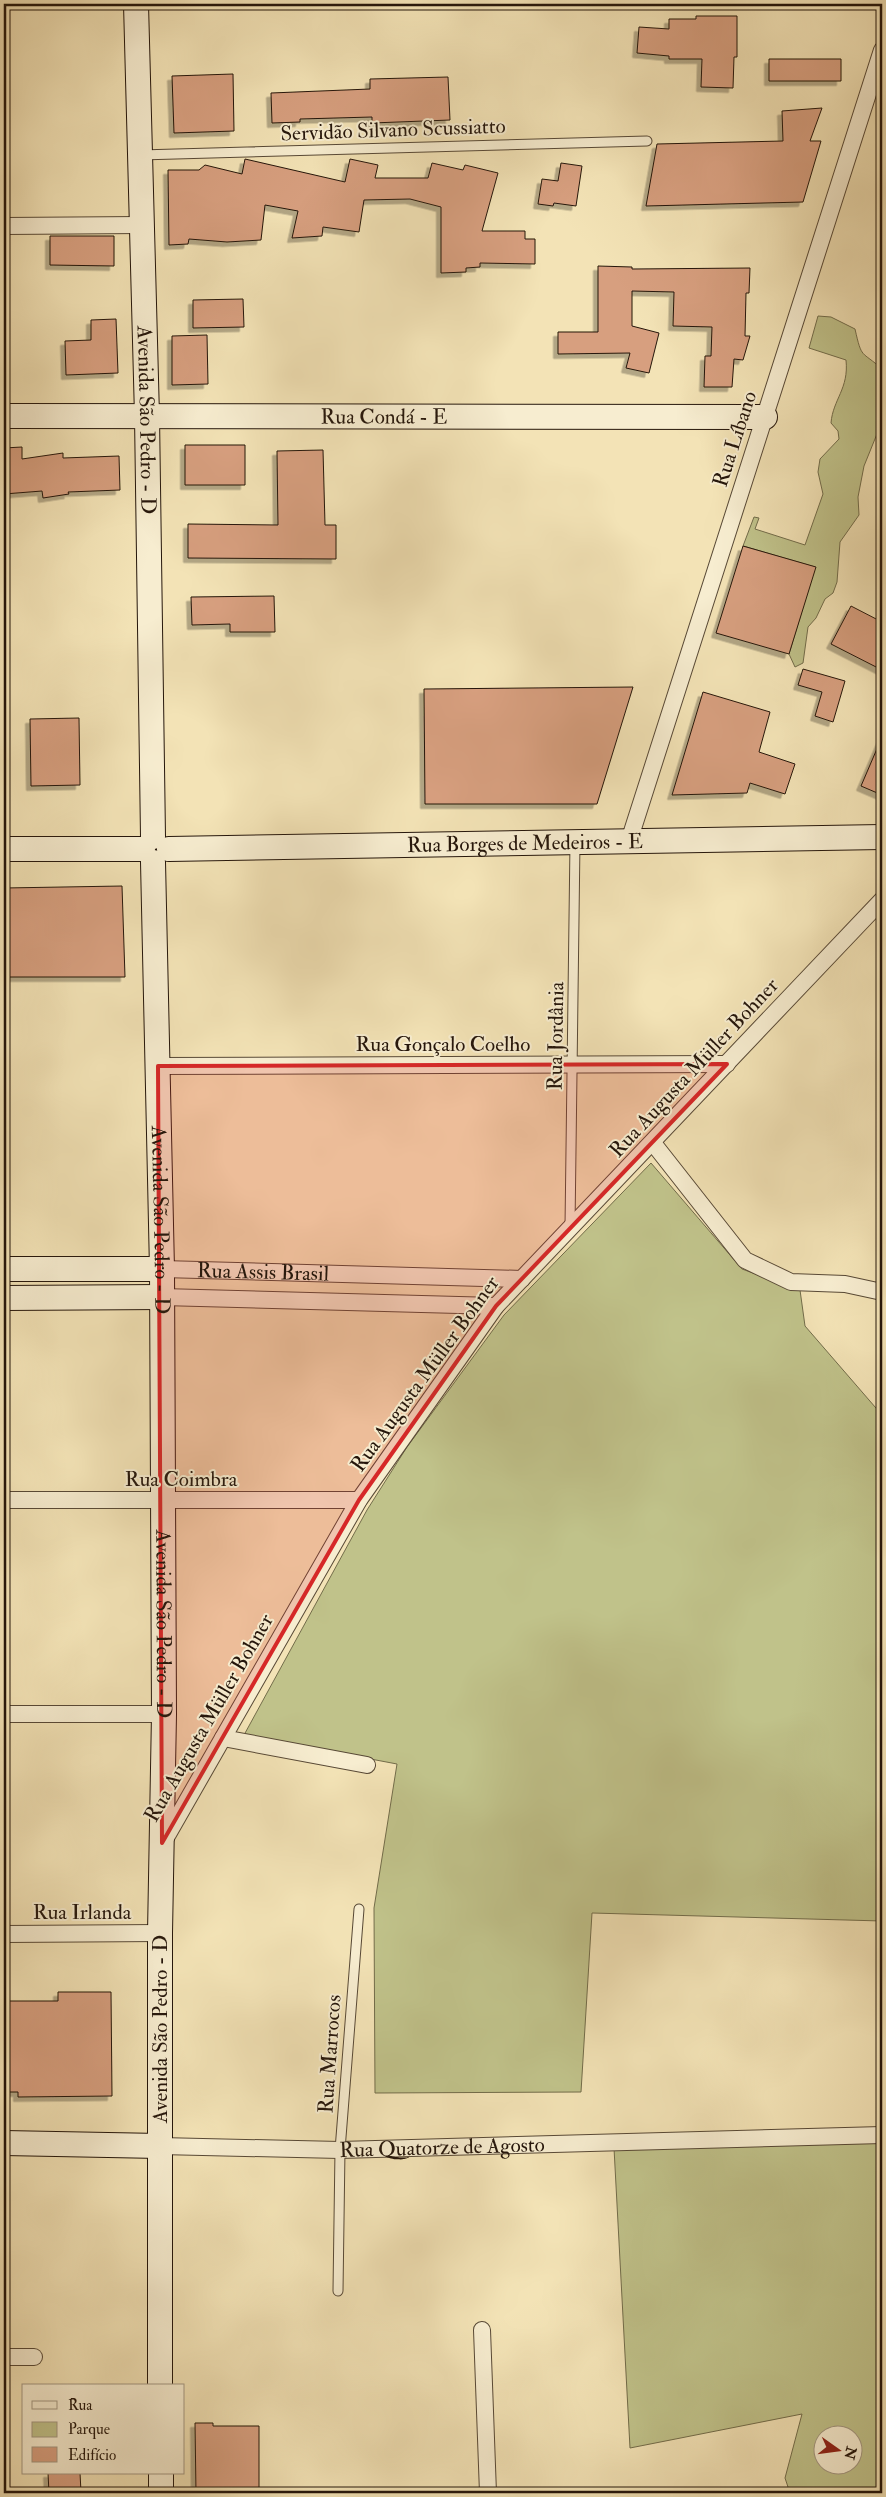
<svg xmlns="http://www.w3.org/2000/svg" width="886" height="2497" viewBox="0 0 886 2497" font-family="'IM FELL Double Pica',serif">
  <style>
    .green { fill: #c0c28a; stroke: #726c4a; fill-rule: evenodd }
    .building { fill: #d79f7f; stroke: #25160b; filter: url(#shadow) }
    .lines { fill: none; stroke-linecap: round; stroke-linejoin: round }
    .lane-casing { stroke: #584936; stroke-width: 11 }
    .street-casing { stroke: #584936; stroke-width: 18 }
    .secondary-casing { stroke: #25160b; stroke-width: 26 }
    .lane { stroke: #f7edd0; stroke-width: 9 }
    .street { stroke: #f7edd0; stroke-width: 16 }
    .secondary { stroke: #f7edd0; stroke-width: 24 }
    .marked { fill: #d62828; fill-opacity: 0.2; stroke: #d62828; stroke-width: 4; stroke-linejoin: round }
    .labels { text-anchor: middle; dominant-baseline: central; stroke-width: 4; stroke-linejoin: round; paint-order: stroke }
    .street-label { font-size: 21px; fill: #25160b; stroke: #f7edd0 }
  </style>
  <defs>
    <filter id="shadow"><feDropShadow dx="-4.5" dy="4.5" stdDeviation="0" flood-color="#0004"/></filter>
  </defs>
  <rect width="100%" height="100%" fill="#f3e3b6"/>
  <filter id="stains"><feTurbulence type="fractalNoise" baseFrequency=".004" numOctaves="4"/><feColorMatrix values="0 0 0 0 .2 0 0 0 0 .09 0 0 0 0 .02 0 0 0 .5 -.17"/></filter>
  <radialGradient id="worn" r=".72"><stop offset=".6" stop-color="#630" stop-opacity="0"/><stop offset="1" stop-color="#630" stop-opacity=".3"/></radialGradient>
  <!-- green -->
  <path class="green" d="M818 316 831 317 855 329C862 360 861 350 882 369L881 424 864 466 858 497 859 515 840 542 837 582 833 593 825 599 816 618 808 627 803 663 795 667 789 654 815 567 743 546 754 517 759 518 755 529 805 545 823 494 818 472 820 459 839 439 838 431 831 423C833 399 849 389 846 360L809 348Z
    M651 1163 742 1269 800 1290 805 1326 882 1415V1921L592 1913 581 2092 375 2093 374 1908 397 1764 244 1735 367 1510 407 1447 504 1315Z
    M882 2142V2493H790L785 2478 802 2414 630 2448 614 2148ZM824 2434H854V2464H824Z"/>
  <!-- building -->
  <path class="building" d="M696 16H737V57H734L733 88 701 87 702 59H669V56L637 53 639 27 669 29V19H696Z
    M769 59H841V81H769Z
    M233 74 234 131 174 133 172 76Z
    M448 77 450 120 372 123V117L300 119V122L272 123 271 93 370 89V79Z
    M822 108 810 141H821L803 202 646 206 657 144 783 141 782 111Z
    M245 159 345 182 350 159 378 165 375 178H428L432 163 463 170 465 165 498 173 482 231H525V239H535V264L480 263V267L466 268V272L441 273V207L410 199 364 200 359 232 323 227 322 236 292 238 298 211 265 205 261 240 227 242 189 239 188 244 169 245 168 170H199L205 165 242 174Z
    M561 163 582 166 576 206 554 203 553 206 538 204 542 179 558 181Z
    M50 236H114V266L50 265Z
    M598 266 632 267V269L750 268 749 293H746L745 336H750L743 360 734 359 732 387H704L705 356H711L712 327 673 326 674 292 632 291V326L659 333 649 373 626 368 630 353 558 354V332H598Z
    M243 299 244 327 193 328V300Z
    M116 319 118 373 66 375 65 341 91 340V320Z
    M207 335 208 384 172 385V336Z
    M185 445H245V485H185Z
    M22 447V459L63 453V458L119 456 120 490 68 492 69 494 43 498 42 491 4 494V448Z
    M323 450 325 525H336V559L188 558V524L278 525 277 451Z
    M743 546 816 567 789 654 716 633Z
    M274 596 275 632H230V624L192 625 191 597Z
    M851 606 882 622V670L831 644Z
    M803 669 845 681 833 722 815 716 822 692 798 685Z
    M633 687 597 804H425L424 689Z
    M703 692 770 712 759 752 795 764 785 794 750 783 747 793 672 795Z
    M79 718 80 785 31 786 30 719Z
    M882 737V795L861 786Z
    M122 886 125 977H4V888Z
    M58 1992H111L112 2096 18 2097V2092H4V2001H58Z
    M195 2423H213V2426H259V2493H196Z
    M48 2473H80L81 2492 49 2493Z"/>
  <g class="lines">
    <defs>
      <path id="lane" d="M140 155 647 141
        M570 1227 575 842
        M338 2291 340 2150 359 1909"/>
      <g id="street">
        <path d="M4 226 141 225"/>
        <path d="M629 841 882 50"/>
        <path d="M158 1066 727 1064"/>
        <path d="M653 1143 745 1260 791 1282 845 1284 882 1292"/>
        <path id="s1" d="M162 1269 522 1279"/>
        <path d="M162 1297 496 1306"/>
        <path d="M4 1500H359"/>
        <path d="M4 1714H164"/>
        <path d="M223 1738 367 1765"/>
        <path d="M164 1841 359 1500 496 1306 882 900"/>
        <path d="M4 1934 160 1933"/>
        <path id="s2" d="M160 2146 340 2150 882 2135"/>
        <path d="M482 2330 488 2493"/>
        <path d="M4 2357H34"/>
      </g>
      <g id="secondary">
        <path id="s3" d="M136 4 147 416 153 837"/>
        <path id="s4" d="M4 416 765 417"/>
        <path d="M4 849H143"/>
        <path id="s5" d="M169 849 882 837"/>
        <path id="s6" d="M153 862 162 1269 164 1714 160 1933V2386"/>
        <path d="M4 1269H162"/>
        <path d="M4 1298 162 1297"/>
        <path d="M4 2143 160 2146"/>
        <path d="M161 2473V2493"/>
      </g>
    </defs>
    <!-- lane casing -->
    <use href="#lane" class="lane-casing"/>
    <!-- street casing -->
    <use href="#street" class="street-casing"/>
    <!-- secondary casing -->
    <use href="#secondary" class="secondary-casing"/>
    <!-- lane -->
    <use href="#lane" class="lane"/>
    <!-- street -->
    <use href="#street" class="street"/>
    <!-- secondary -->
    <use href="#secondary" class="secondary"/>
  </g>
  <!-- marked area -->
  <path class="marked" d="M727 1064 496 1306 359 1500 162 1843 158 1066Z"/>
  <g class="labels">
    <!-- street labels -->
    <g class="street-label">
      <text transform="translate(393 130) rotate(-2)">Servidão Silvano Scussiatto</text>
      <text stroke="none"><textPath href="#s4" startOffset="380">Rua Condá - E</textPath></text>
      <text stroke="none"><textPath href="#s3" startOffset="416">Avenida São Pedro - D</textPath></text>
      <text transform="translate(735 439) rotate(-72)">Rua Líbano</text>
      <text stroke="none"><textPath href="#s5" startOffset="356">Rua Borges de Medeiros - E</textPath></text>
      <text transform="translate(556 1036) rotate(-89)">Rua Jordânia</text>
      <text x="443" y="1044">Rua Gonçalo Coelho</text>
      <text transform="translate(694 1068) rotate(-47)">Rua Augusta Müller Bohner</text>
      <text stroke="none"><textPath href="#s6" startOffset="358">Avenida São Pedro - D</textPath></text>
      <text stroke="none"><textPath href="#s1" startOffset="101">Rua Assis Brasil</textPath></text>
      <text transform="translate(425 1374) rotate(-54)">Rua Augusta Müller Bohner</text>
      <text x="181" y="1479">Rua Coimbra</text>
      <text stroke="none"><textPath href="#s6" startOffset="762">Avenida São Pedro - D</textPath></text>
      <text transform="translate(209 1718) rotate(-60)">Rua Augusta Müller Bohner</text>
      <text x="82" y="1912">Rua Irlanda</text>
      <text transform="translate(160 2029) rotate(-90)">Avenida São Pedro - D</text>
      <text transform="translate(330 2054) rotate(-86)">Rua Marrocos</text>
      <text stroke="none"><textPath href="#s2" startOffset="282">Rua Quatorze de Agosto</textPath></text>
    </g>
  </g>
  <!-- margin -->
  <rect width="886" height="2497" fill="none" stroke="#f3e3b6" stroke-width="20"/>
  <rect x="5" y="5" width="876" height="2487" fill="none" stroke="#25160b" stroke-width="2.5"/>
  <rect x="10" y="10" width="866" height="2477" fill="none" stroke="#25160b"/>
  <!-- legend -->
  <rect x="22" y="2384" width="162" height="90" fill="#f7edd0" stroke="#a39781"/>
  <rect x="32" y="2401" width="25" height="8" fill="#f7edd0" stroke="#a39781"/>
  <text x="68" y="2410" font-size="15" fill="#25160b">Rua</text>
  <rect x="32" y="2422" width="25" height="15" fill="#c0c28a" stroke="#a39781"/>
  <text x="68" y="2434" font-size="15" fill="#25160b">Parque</text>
  <rect x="32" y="2447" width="25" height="15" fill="#d79f7f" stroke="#a39781"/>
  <text x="68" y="2460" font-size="15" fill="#25160b">Edifício</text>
  <!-- north arrow -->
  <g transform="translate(838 2450) rotate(104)"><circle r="24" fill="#f7edd0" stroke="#a39781"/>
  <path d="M0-4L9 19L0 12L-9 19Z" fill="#8f2418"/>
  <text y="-8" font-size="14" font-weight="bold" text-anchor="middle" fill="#25160b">N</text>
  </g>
  <rect width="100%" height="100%" filter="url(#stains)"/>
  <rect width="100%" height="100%" fill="url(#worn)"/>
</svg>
